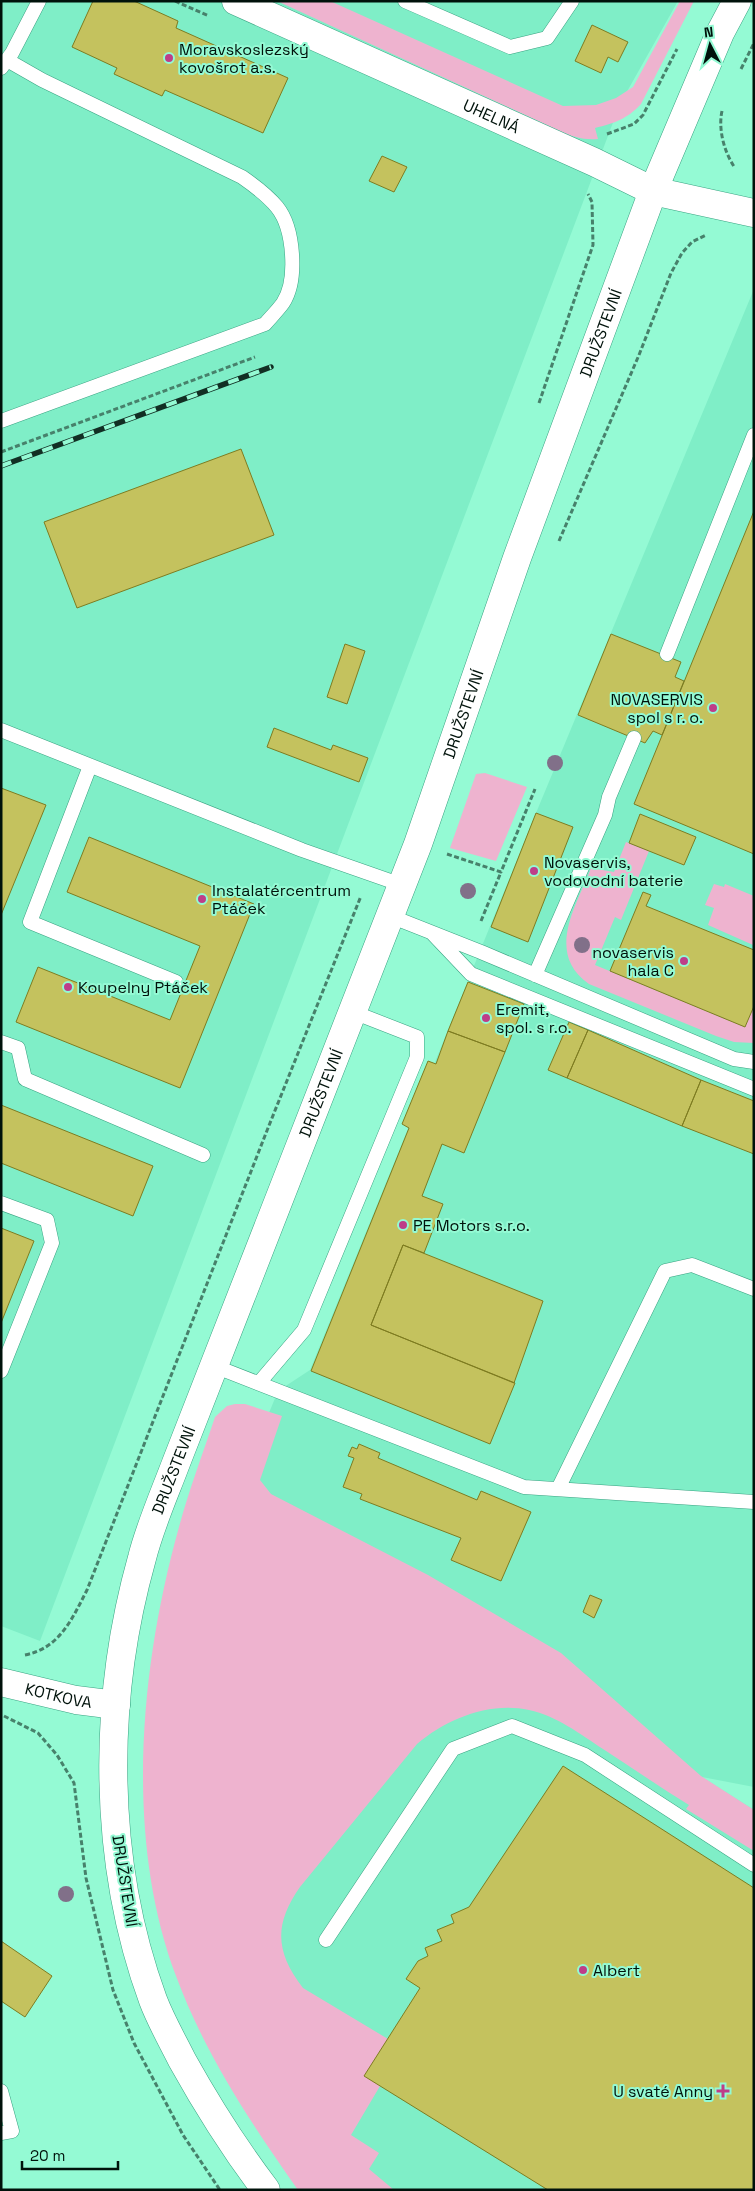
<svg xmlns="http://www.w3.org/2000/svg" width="755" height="2191" viewBox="0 0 755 2191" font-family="'Space Grotesk',sans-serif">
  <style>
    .built { fill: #7feec7 }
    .green { fill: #eeb3cf }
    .building { fill: #c4c25e; stroke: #7e7c21 }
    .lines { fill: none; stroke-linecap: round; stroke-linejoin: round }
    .service-casing { stroke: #39a382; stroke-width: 15 }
    .minor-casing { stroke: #39a382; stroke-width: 29 }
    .secondary-casing { stroke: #39a382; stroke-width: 29 }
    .path { stroke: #47816b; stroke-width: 3; stroke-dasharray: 5 2.5; stroke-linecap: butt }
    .service { stroke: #fff; stroke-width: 14 }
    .minor { stroke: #fff; stroke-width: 28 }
    .secondary { stroke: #fff; stroke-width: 28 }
    .rail-casing { stroke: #122f24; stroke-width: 5.5 }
    .rail { stroke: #94fad4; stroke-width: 4; stroke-dasharray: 11; stroke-linecap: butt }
    .tree { fill: #817089 }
    .poi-dot { fill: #be3d88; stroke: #94fad4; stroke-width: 2 }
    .labels { text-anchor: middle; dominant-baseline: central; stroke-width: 4; stroke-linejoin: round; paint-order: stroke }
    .poi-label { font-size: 16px; fill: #00120b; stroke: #94fad4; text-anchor: start }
    .street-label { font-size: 16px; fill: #00120b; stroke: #94fad4 }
  </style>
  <rect width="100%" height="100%" fill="#94fad4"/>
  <!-- built -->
  <path class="built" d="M1 1H678L620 104 40 1641 1 1626Z
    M754 289V1787L702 1777 754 1810V2190H367L212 1910 219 1534 278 1391 310 1370 536 813Z"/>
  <!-- green -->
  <path class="green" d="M277 1H330L563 106 596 105 616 98 633 87 680 1H694L641 104C627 119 615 123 595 128L598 139C583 140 573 137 560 131Z
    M485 773 527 787 496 861 450 848 476 774Z
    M626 842 649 851 621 920 615 917 595 965 745 1027 754 1006V1043L734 1042 716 1036 589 984C545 953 576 907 591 868L614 872Z
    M714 884 724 887 725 884 754 896 753 945 708 925 714 908 705 905Z
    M235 1404H245L282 1416 260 1480 271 1494 428 1575 561 1653 701 1776 754 1810V1851L686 1809 689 1805C660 1787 632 1768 603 1749 580 1734 557 1716 529 1710 490 1701 446 1719 417 1744L300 1887C274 1924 275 1952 303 1988L388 2039 380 2086 351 2135 379 2153 369 2169 394 2190H298C250 2122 205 2054 176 1976 124 1838 140 1666 179 1527 189 1490 203 1453 215 1417L227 1406Z"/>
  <!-- building -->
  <path class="building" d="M93 1H134L178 21 176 28 288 78 263 133 165 90 162 96 114 74 117 68 72 47Z
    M592 25 628 42 618 62 608 57 601 73 575 61Z
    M382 156 407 167 394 192 369 181Z
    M241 449 274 535 77 608 44 522Z
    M754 511V854L634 804Z
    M611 634 681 662 675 677 684 681 662 735 653 731 645 743 578 715Z
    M345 644 365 651 347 704 327 697Z
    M274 728 331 750 333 745 368 758 359 782 267 747Z
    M1 788 46 805 1 915Z
    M536 813 573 827 528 942 491 927Z
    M640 814 696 837 684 865 629 843Z
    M89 837 254 904 180 1088 16 1022 38 967 170 1020 200 946 67 892Z
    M643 892 651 895 646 906 754 950V1006L745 1027 610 971Z
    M468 982 524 1004 505 1052 448 1031Z
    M569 1022 588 1030 567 1078 548 1070Z
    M588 1030 701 1080 682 1126 567 1078Z
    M448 1031 505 1052 464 1153 442 1144 422 1196 443 1204 424 1253 403 1245 371 1325 515 1383 490 1444 311 1371 409 1128 402 1124 428 1061 436 1064Z
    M701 1080 754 1101V1154L682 1126Z
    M1 1105 153 1166 133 1216 1 1163Z
    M1 1228 34 1241 1 1323Z
    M403 1245 543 1301 514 1383 371 1325Z
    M359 1444 380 1453 378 1458 477 1500 481 1491 531 1512 501 1581 451 1560 461 1538 360 1499 362 1494 343 1487 354 1458 348 1456 352 1447 357 1449Z
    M590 1595 602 1600 594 1618 583 1612Z
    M563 1766 754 1888V2190H548L364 2076 420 1988 406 1979 418 1961 428 1956 425 1948 442 1941 437 1930 454 1923 451 1915 469 1907Z
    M1 1941 52 1976 25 2017 1 2001Z"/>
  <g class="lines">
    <defs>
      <path id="service" d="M405 1 510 47 547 38 572 1
        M1 68 12 53 39 1
        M1 421 265 324C271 317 278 310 283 303 298 280 294 228 277 207 267 195 255 186 242 177L42 80 7 60
        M667 654 754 435
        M1 730 302 850 402 885
        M90 766 30 922 176 982
        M390 916 481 952 734 1059 754 1062
        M433 934 471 974 754 1089
        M535 975 605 815 609 797 634 738
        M1 1042 18 1048 25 1079 203 1155
        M1 1203 47 1220 52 1243 1 1371
        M214 1366 524 1487 754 1502
        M259 1383 304 1330 417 1057V1037L353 1012
        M558 1489 665 1271 692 1265 754 1289
        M326 1940 453 1749 512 1726 585 1755 754 1865
        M1 2091 12 2131 1 2133"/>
      <g id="minor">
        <path id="s1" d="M236 1 594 162 653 191 754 213"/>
        <path id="s2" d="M1 1682 76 1700 116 1705"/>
      </g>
      <g id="secondary">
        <path id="s3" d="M266 2190C234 2148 207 2105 182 2060 172 2040 161 2021 153 2000 102 1861 102 1700 142 1558 150 1526 164 1495 176 1463L418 844 517 558 653 191 720 33 737 1"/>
      </g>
    </defs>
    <!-- service casing -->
    <use href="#service" class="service-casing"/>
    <!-- minor casing -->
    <use href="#minor" class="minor-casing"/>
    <!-- secondary casing -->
    <use href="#secondary" class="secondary-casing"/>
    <!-- path -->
    <path class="path" d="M175 1 209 16
      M741 69 754 43
      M722 111C718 129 724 152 735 168
      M607 134 634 124 643 115 677 49
      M539 403 593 245 592 202 588 194
      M1 452 255 357
      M559 541 639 355 671 273 682 253 692 242 706 235
      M447 854 501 872 535 789
      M481 921 501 872
      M25 1655C60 1648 72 1619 87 1590L268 1128 361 896
      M4 1716 38 1733 57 1755 74 1783 86 1878 113 1990 134 2043 183 2135 220 2190"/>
    <!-- service -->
    <use href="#service" class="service"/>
    <!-- minor -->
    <use href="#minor" class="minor"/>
    <!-- secondary -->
    <use href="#secondary" class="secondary"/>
    <defs>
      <path id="rail" d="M1 466 271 367"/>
    </defs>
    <!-- rail casing -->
    <use href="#rail" class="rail-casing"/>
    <!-- rail -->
    <use href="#rail" class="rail"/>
  </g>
  <!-- trees -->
  <g class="tree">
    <circle cx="555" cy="763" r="8"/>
    <circle cx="468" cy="891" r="8"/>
    <circle cx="582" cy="945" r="8"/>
    <circle cx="66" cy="1894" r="8"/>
  </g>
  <!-- markers -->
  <g class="poi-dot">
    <circle cx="169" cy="58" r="5"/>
    <circle cx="713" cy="708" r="5"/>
    <circle cx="534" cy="871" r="5"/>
    <circle cx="202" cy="899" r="5"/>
    <circle cx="684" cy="961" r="5"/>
    <circle cx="68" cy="987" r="5"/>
    <circle cx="486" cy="1018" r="5"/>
    <circle cx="403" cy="1225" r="5"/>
    <circle cx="583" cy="1970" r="5"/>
    <path d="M720.5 2083.5h5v5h5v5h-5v5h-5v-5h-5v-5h5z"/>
  </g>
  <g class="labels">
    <!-- poi labels -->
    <g class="poi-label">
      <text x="179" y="49">Moravskoslezský<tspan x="179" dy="18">kovošrot a.s.</tspan></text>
      <text x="703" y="699" text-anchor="end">NOVASERVIS<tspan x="703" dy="18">spol s r. o.</tspan></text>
      <text x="544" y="862">Novaservis,<tspan x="544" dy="18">vodovodní baterie</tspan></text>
      <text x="212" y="890">Instalatércentrum<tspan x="212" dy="18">Ptáček</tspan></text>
      <text x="674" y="952" text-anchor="end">novaservis<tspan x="674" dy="18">hala C</tspan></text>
      <text x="78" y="987">Koupelny Ptáček</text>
      <text x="496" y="1009">Eremit,<tspan x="496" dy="18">spol. s r.o.</tspan></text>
      <text x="413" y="1225">PE Motors s.r.o.</text>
      <text x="593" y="1970">Albert</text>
      <text x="713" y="2091" text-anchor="end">U svaté Anny</text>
    </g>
    <!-- street labels -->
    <g class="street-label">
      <text stroke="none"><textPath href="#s1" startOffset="280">UHELNÁ</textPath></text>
      <text stroke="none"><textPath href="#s3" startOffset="1979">DRUŽSTEVNÍ</textPath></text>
      <text stroke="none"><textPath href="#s3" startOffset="1574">DRUŽSTEVNÍ</textPath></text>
      <text stroke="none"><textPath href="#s3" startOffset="1169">DRUŽSTEVNÍ</textPath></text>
      <text stroke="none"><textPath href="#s3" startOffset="764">DRUŽSTEVNÍ</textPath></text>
      <text stroke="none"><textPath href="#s2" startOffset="59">KOTKOVA</textPath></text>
      <text transform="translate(125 1881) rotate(81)">DRUŽSTEVNÍ</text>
    </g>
  </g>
  <!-- border -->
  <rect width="755" height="2191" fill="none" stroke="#00120b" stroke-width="5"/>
  <!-- north arrow -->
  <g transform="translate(710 45) rotate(354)" stroke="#94fad4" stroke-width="4" paint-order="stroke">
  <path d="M0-4L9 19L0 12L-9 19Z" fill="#00120b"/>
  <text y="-8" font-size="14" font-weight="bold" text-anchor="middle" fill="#00120b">N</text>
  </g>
  <!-- scale -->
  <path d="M22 2161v8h96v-8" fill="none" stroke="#00120b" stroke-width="2.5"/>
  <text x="30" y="2161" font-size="15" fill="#00120b" stroke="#94fad4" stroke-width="4" paint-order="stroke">20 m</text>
</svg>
